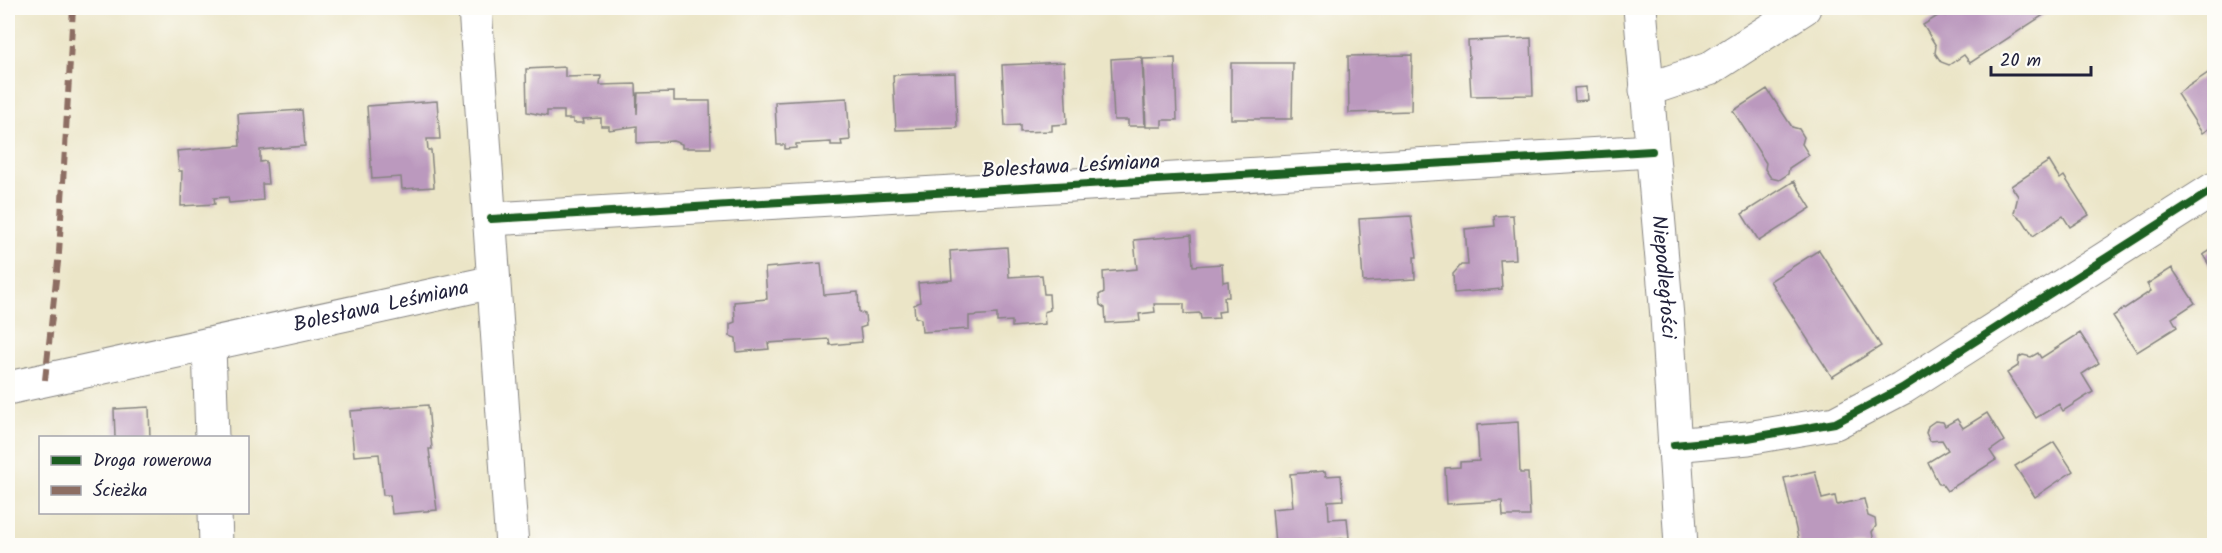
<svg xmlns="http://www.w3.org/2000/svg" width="2222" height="553" viewBox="0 0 2222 553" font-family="Kalam,sans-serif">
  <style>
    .building { fill: #bb99be }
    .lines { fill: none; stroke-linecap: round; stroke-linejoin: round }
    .minor-casing { stroke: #868481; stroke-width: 35 }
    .minor { stroke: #fff; stroke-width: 33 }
    .quiet { stroke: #8d6e63; stroke-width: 6; stroke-dasharray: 12 6; stroke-linecap: butt }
    .cycleway-casing { stroke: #fdfcf7; stroke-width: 11 }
    .cycleway { stroke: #1b5e20; stroke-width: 8 }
    .labels { text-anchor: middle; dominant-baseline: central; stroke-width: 4.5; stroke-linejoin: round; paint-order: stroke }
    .street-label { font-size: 21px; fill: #22223b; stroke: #fdfcf7 }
  </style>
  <rect width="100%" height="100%" fill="#fdfcf7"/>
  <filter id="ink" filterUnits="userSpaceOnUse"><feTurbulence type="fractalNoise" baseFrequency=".0167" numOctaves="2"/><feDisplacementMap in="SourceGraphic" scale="12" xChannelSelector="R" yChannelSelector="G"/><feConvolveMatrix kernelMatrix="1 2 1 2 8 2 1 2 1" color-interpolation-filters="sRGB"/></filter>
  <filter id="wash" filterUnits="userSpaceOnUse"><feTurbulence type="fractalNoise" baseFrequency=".008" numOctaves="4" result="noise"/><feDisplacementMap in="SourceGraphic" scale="24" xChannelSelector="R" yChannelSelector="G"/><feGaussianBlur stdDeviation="1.35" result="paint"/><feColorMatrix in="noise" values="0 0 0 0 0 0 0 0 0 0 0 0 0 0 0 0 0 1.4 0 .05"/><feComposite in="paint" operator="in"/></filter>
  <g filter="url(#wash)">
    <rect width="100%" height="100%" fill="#ebe5c7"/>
    <g id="blocks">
      <!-- building -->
      <path class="building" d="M1959 8H2045L2048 12 1970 63 1964 55 1949 65 1941 62 1935 53 1936 46 1923 25 1944 12 1946 16Z
        M1531 38 1533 95 1471 96 1468 41Z
        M1412 55 1411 111 1349 113 1348 56Z
        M1142 57 1145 126H1128V120H1114L1111 59Z
        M1175 58 1177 120H1162V127H1146L1143 59Z
        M1064 62 1067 124 1052 125V131L1020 132V125L1005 126 1002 65Z
        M1231 63H1293L1292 119H1231Z
        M565 67V77L601 76 600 85 636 84 637 114 638 93 674 92V101H710L711 148H682V144L673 141 637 143V126L609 130V126H601V118L583 119 584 123H573V119H564V111H547V116L527 112 526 69Z
        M2214 69V125L2202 133 2177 94Z
        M955 73 957 128 896 130 893 75Z
        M1586 87 1587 100 1575 101 1574 88Z
        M1767 89 1792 127 1799 129 1804 137 1802 144 1809 155 1789 168 1788 174 1779 180 1771 178 1765 169 1766 163 1733 111Z
        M847 98 850 140 841 141 842 145H831V142L796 144V148L785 149V145H777L775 102Z
        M437 101 440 139H427L428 150H431L434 187 402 189 401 177 372 179 367 106Z
        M302 110 305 146 260 150V162L266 161 268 184H262L263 200 229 203 228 197 214 198 215 204 181 206 182 171H179L177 151 240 146 238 114Z
        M2049 161 2060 179 2064 176 2089 215 2070 227 2063 216 2033 236 2023 220 2014 213 2018 196 2011 186Z
        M1794 181 1811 208 1759 241 1742 214Z
        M1513 215 1516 259 1500 260 1502 289 1454 293 1453 274 1461 265H1468L1465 229 1495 226 1494 216Z
        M1411 216 1417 257H1414L1415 279 1363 282 1359 219Z
        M1191 235 1193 266 1222 264 1223 282 1228 281 1229 297H1224L1225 311 1218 312 1219 318 1201 319 1200 313 1184 314V304H1154L1155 312 1139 314 1140 321 1106 323 1105 308 1100 305 1099 295 1104 292 1103 272 1137 269 1134 240Z
        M1007 247 1009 277 1042 275 1044 294H1049L1050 310 1044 312 1045 324 1012 327V321L997 322V314L969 316V329L922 332 921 319 915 317 914 305 920 302 918 283 952 280 950 251Z
        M2214 248V273L2203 255Z
        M1819 250 1881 346 1832 377 1770 281Z
        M821 263 824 295 858 292 859 312 865 314 866 326 860 328 862 342 830 345 829 339 768 343 769 349 737 352 736 338 730 336V324L735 322 734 302 767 299 765 268Z
        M2172 268 2195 303 2172 318 2177 327 2137 352 2113 316 2151 291 2147 284Z
        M2080 333 2099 363 2082 374 2093 392 2063 411 2059 404 2036 418 2007 373 2018 366 2019 357 2023 355 2031 357 2038 353 2041 358Z
        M428 405 432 449H429L437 510 392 514 390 495H383L379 454 354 456 350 411Z
        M149 407 150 438H115L114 409Z
        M1987 413 2004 441 1990 451 1996 460 1947 491 1942 484H1939L1928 462 1948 450 1942 440 1930 441 1926 433 1928 426 1935 421 1943 422 1945 426 1957 419 1963 428Z
        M1518 422 1520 473H1528L1530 516H1503L1502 501 1447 504 1445 468 1460 467V462L1479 461 1477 425Z
        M2054 442 2073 471 2035 497 2015 466Z
        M1325 471 1326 476 1341 475 1343 500 1328 501 1329 519 1347 518 1349 538 1275 544 1272 509 1293 507 1290 474Z
        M1815 471 1822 499 1835 496 1837 505 1864 499 1868 516 1875 519 1876 526 1872 532 1875 546H1800L1784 478Z"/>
    </g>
  </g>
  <g filter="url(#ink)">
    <use href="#blocks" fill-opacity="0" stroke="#868481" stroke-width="1.5"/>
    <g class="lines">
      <defs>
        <g id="minor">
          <path d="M475 8 512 546"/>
          <path id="s1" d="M1640 8 1667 317 1681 546"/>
          <path d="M1646 90 1709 69 1804 8"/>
          <path d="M491 219 1652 151"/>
          <path d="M209 346 212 438"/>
          <path id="s2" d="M8 388 493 282"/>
          <path d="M1674 445 1748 438 1835 423 1902 388 2214 189"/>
          <path d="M215 512 216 546"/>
        </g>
      </defs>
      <!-- minor casing -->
      <use href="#minor" class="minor-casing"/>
      <!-- minor -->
      <use href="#minor" class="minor"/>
      <!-- quiet -->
      <path class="quiet" d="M45 380 59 253 73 8"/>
      <defs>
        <path id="cycleway" d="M491 219 1652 151
          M1674 445 1748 438 1835 423 1902 388 2214 189"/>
      </defs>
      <!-- cycleway casing -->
      <use href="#cycleway" class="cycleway-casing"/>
      <!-- cycleway -->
      <use href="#cycleway" class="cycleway"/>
    </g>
  </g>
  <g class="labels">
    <!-- street labels -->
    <g class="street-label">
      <text transform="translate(1071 167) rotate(-3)">Bolesława Leśmiana</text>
      <text stroke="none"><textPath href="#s1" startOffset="270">Niepodległości</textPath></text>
      <text stroke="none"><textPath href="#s2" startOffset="382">Bolesława Leśmiana</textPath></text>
    </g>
  </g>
  <!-- margin -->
  <rect width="2222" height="553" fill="none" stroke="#fdfcf7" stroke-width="30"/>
  <!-- legend -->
  <rect x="39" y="436" width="210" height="78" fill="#fdfcf7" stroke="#a5a5ac" stroke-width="1.5"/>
  <rect x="51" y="456" width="30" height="9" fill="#1b5e20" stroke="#a5a5ac" stroke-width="1.5"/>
  <text x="93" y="466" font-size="18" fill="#22223b">Droga rowerowa</text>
  <rect x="51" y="486" width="30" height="9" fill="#8d6e63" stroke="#a5a5ac" stroke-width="1.5"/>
  <text x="93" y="496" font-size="18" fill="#22223b">Ścieżka</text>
  <!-- scale -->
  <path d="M1991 66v9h100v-9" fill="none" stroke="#22223b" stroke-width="3"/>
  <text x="2000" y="66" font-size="18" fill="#22223b" stroke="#fdfcf7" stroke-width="4.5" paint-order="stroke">20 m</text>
</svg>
